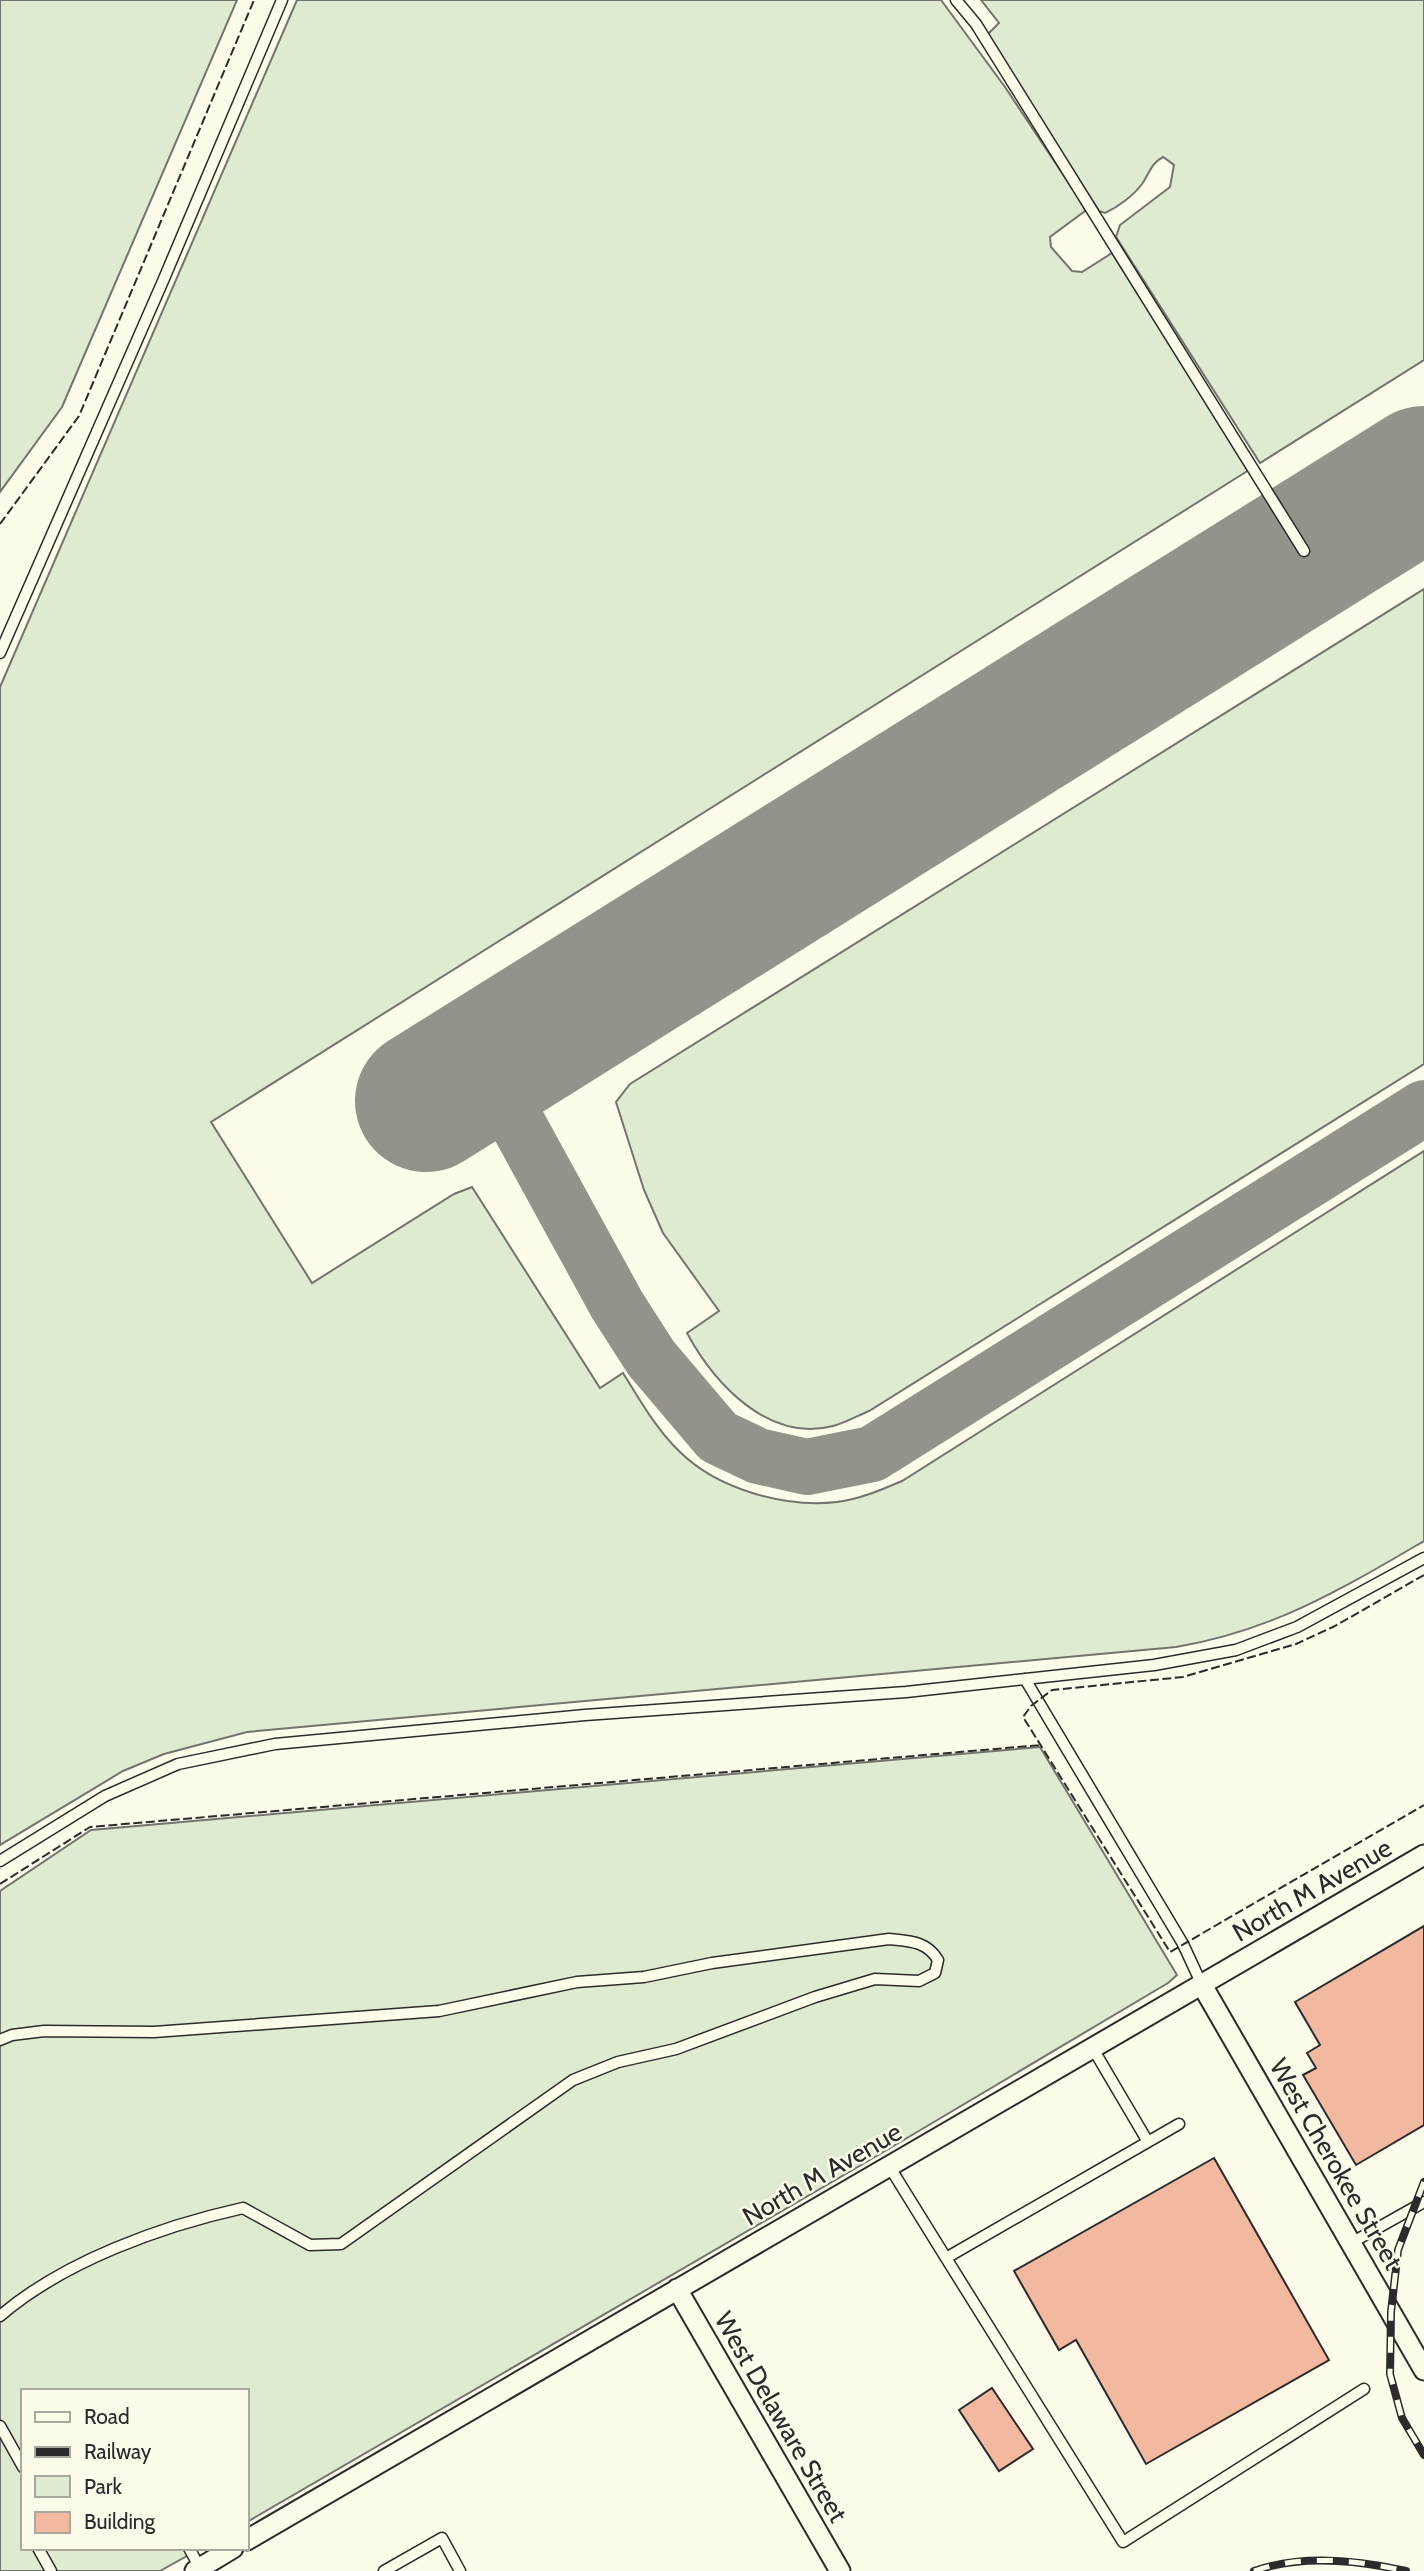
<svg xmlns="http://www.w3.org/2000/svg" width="1424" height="2571" viewBox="0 0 1424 2571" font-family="Cabin,sans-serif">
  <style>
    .green { fill: #deebd1; stroke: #74746e; stroke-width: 2 }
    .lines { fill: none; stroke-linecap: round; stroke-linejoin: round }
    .taxiway { stroke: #94938a; stroke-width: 56 }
    .runway { stroke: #94938a; stroke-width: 142 }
    .building { fill: #f2b8a0; stroke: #2b2b2b; stroke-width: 2 }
    .lane-casing { stroke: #2b2b2b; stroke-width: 13 }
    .street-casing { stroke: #2b2b2b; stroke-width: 23 }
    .lane { stroke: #fdfbea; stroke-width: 10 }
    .street { stroke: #fdfbea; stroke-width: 19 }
    .rail-casing { stroke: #2b2b2b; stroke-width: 8 }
    .rail { stroke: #fdfbea; stroke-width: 5; stroke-dasharray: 16; stroke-linecap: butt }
    .fence { stroke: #2b2b2b; stroke-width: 2; stroke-dasharray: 9 3.5; stroke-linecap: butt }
    .labels { text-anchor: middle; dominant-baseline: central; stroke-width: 5; stroke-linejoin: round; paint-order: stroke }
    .street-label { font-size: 26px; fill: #2b2b2b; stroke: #fdfbea }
  </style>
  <rect width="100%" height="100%" fill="#fdfbea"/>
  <!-- green -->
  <path class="green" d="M0 0H237L62 407 0 492Z
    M297 0H941L1005 87 1084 206 1085 211 1050 237 1051 247 1072 271 1082 272 1112 253 1249 470 211 1122 312 1283 454 1194 472 1187 600 1388 623 1373C640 1400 656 1429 679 1451 717 1489 784 1508 837 1502 860 1499 881 1490 902 1481L1424 1151V1541C1342 1589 1272 1631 1176 1647L247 1732 164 1754 123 1771 0 1845V687Z
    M981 0H1424V360L1260 463 1116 237 1120 225 1170 187 1174 165 1163 157C1151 163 1149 174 1142 184 1133 196 1118 207 1105 213L1099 211 987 35 999 23Z
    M1424 589V1064L869 1411C857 1416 845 1423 833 1426 768 1443 714 1383 687 1333L719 1311 663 1233 644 1190 616 1102 630 1084Z
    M1040 1747 1177 1975 1168 1983 880 2154 247 2522V2391H23V2548H201L160 2571H0V1891L91 1830Z"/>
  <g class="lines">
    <!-- taxiway -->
    <path class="taxiway" d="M525 1037C511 1058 501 1079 507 1104L617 1305 651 1358 718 1437 758 1456 807 1467 872 1454 1424 1108"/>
    <!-- runway -->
    <path class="runway" d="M426 1101 1424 477"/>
  </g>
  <!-- building -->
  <path class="building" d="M1424 1926V2125L1356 2165 1303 2075 1316 2068 1307 2053 1320 2045 1295 2002Z
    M1214 2158 1329 2360 1146 2464 1076 2340 1059 2350 1014 2271Z
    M992 2388 1033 2449 999 2471 959 2410Z"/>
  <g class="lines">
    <defs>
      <path id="lane" d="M956 0 976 24 1304 551
        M0 653 163 281 282 0
        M1025 1679 1183 1944 1202 1985
        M0 1861 105 1796 178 1764 275 1744 585 1715 906 1692 1154 1665 1236 1650 1297 1627 1424 1558
        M0 2040 12 2035 44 2031 154 2032 439 2011 577 1982 644 1977 712 1963 889 1939C909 1941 927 1941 938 1960L935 1973 919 1981 875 1979 815 1997 676 2049 618 2062 573 2080 341 2244 310 2245 243 2208C162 2226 64 2261 0 2316
        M1092 2047 1148 2142
        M889 2166 946 2258 1179 2124
        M1351 2243 1424 2202
        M946 2258 1123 2542 1364 2389
        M0 2426 23 2467
        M38 2548 51 2571
        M189 2548 200 2568
        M384 2571 442 2538 460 2571"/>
      <path id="street" d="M1202 1985 1424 2370
        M677 2289 840 2571
        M247 2540 1424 1855
        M195 2571 233 2548"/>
    </defs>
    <!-- lane casing -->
    <use href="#lane" class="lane-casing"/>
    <!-- street casing -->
    <use href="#street" class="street-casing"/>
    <!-- lane -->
    <use href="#lane" class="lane"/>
    <!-- street -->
    <use href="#street" class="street"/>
    <defs>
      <path id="rail" d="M1424 2182 1398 2250 1391 2312 1390 2374 1402 2418 1424 2455
        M1254 2571C1302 2554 1357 2560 1406 2571"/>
    </defs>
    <!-- rail casing -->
    <use href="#rail" class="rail-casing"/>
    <!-- rail -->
    <use href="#rail" class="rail"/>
    <!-- fence -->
    <path class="fence" d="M0 524 79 416 254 0
      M1424 1575 1335 1626 1296 1644 1183 1677 1052 1690 1031 1706 1023 1717 1170 1952 1424 1805
      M0 1884 90 1827 1041 1745"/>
  </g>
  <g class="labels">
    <!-- street labels -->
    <g class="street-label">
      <text transform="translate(1312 1890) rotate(-30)">North M Avenue</text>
      <text transform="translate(1336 2164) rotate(60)">West Cherokee Street</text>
      <text transform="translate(822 2174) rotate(-30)">North M Avenue</text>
      <text transform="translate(781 2417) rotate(60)">West Delaware Street</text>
    </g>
  </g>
  <!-- legend -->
  <rect x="21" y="2389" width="228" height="161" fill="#fdfbea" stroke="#a9a89e" stroke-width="2"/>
  <rect x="35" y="2412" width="35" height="10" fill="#fdfbea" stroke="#a9a89e" stroke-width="2"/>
  <text x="84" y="2424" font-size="21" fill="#2b2b2b">Road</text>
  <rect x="35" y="2447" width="35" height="10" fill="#2b2b2b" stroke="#a9a89e" stroke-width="2"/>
  <text x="84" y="2459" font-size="21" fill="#2b2b2b">Railway</text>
  <rect x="35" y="2476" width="35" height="21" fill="#deebd1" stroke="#a9a89e" stroke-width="2"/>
  <text x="84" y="2494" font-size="21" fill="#2b2b2b">Park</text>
  <rect x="35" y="2512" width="35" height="21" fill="#f2b8a0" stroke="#a9a89e" stroke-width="2"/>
  <text x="84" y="2529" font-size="21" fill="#2b2b2b">Building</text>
</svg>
